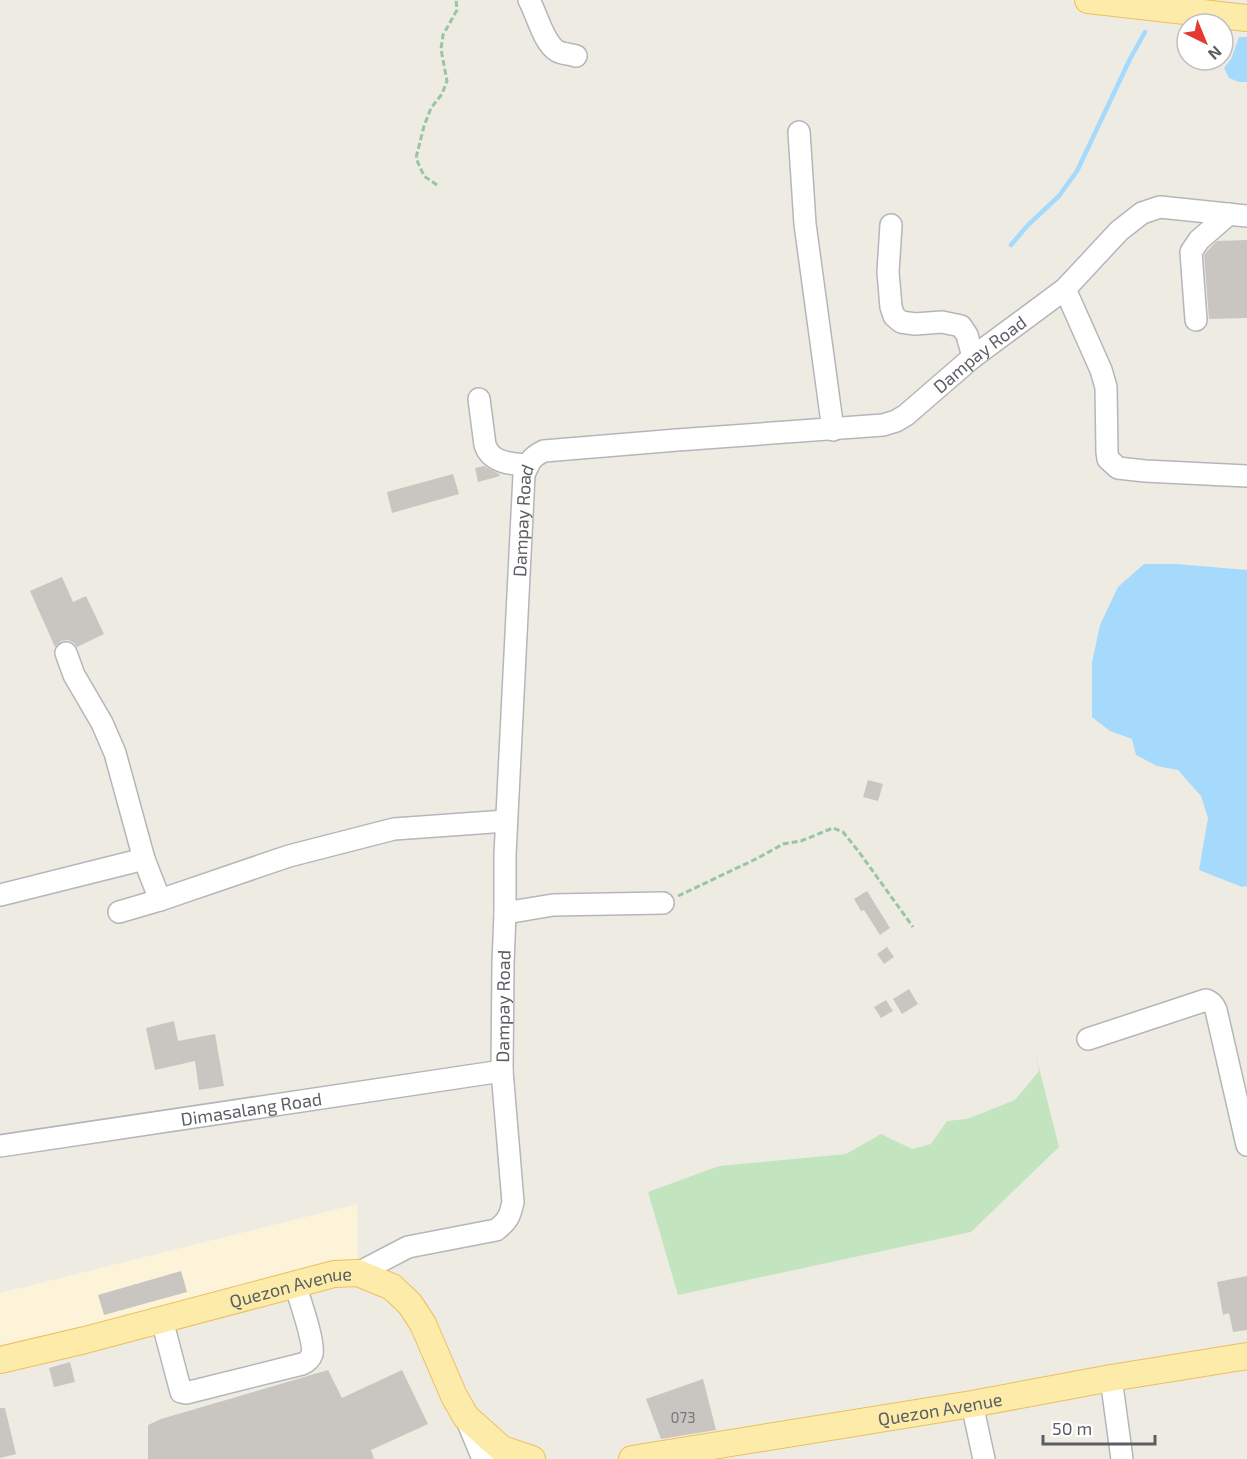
<svg xmlns="http://www.w3.org/2000/svg" width="1247" height="1459" viewBox="0 0 1247 1459" font-family="'Exo 2',sans-serif">
  <style>
    .commercial { fill: #fdf3d9 }
    .green { fill: #c2e5c0 }
    .water { fill: #a5dafd }
    .lines { fill: none; stroke-linecap: round; stroke-linejoin: round }
    .stream { stroke: #a5dafd; stroke-width: 4.5 }
    .building { fill: #c9c6c1 }
    .minor-casing { stroke: #b4b6ba; stroke-width: 24 }
    .major-casing { stroke: #edbf5d; stroke-width: 28 }
    .path { stroke: #9ac5a4; stroke-width: 3; stroke-dasharray: 6 3; stroke-linecap: butt }
    .minor { stroke: #fff; stroke-width: 21 }
    .major { stroke: #fdeca9; stroke-width: 26 }
    .labels { text-anchor: middle; dominant-baseline: central; stroke-width: 5; stroke-linejoin: round; paint-order: stroke }
    .number-label { font-size: 15px; fill: #76797b }
    .street-label { font-size: 18px; fill: #5b5f64; stroke: #fff }
  </style>
  <rect width="100%" height="100%" fill="#eeebe3"/>
  <!-- commercial -->
  <path class="commercial" d="M357 1204 358 1273 0 1360V1293Z"/>
  <!-- green -->
  <path class="green" d="M1036 1056 1059 1147 971 1232 678 1295 648 1192 719 1166 846 1154 881 1134 912 1149 931 1144 947 1121 967 1119 1015 1100 1039 1071Z"/>
  <!-- water -->
  <path class="water" d="M1239 37H1247V82H1239L1229 78 1224 68 1231 59Z
    M1144 564H1176L1247 570V886L1242 887 1199 870 1208 818 1201 796 1178 770 1157 766 1136 755 1132 739 1110 731 1092 717V662L1100 625 1118 587Z"/>
  <g class="lines">
    <!-- stream -->
    <path class="stream" d="M1011 245 1028 225 1059 196 1077 171 1130 59 1145 32"/>
  </g>
  <!-- building -->
  <path class="building" d="M1247 240V318L1209 319 1204 255 1209 249 1217 241Z
    M484 466 499 474 500 476 478 482 475 468Z
    M453 474 459 494 392 513 387 492Z
    M62 577 73 602 86 596 104 634 77 647 74 643 68 640 61 641 55 647 30 591Z
    M868 780 883 784 878 801 863 797Z
    M867 891 890 928 880 935 864 910 861 911 854 899Z
    M887 947 894 957 884 964 877 954Z
    M909 989 918 1004 902 1014 893 999Z
    M886 1000 893 1011 881 1018 874 1007Z
    M174 1021 178 1041 215 1034 224 1086 199 1090 195 1061 155 1070 146 1028Z
    M181 1271 187 1292 104 1315 98 1295Z
    M1247 1276V1330L1233 1332 1229 1313 1223 1315 1217 1282Z
    M70 1362 75 1382 54 1387 49 1368Z
    M328 1370 342 1398 402 1370 428 1424 371 1450 374 1459H148V1425L161 1419Z
    M703 1379 716 1430 661 1439 646 1399Z
    M0 1408H5L16 1454 0 1458Z"/>
  <g class="lines">
    <defs>
      <g id="minor">
        <path d="M529 0C537 14 543 42 557 51 562 54 570 54 576 56"/>
        <path d="M799 132 805 224 833 430"/>
        <path d="M891 225 888 272 891 307 894 316 901 322 915 324 942 322 961 326 967 335 973 357"/>
        <path d="M1065 289 1101 370 1106 387 1107 452 1108 459 1118 468 1145 471 1247 476"/>
        <path d="M1196 320 1191 252 1199 240 1229 214"/>
        <path d="M479 399 485 445C491 463 511 464 528 465"/>
        <path d="M66 653 74 675 102 723 115 753 144 859 160 900 289 856 394 829 506 821"/>
        <path d="M0 895 144 859"/>
        <path d="M119 912 160 900"/>
        <path d="M505 913 553 905 663 903"/>
        <path d="M1088 1039 1206 1000C1212 1002 1214 1005 1216 1010L1247 1145"/>
        <path id="s1" d="M0 1146 502 1071"/>
        <path id="s2" d="M358 1273 408 1247 496 1230C508 1221 510 1216 513 1202L502 1071 503 964 505 913V855L524 475C529 462 531 457 544 451L677 440 883 425 896 421 906 415 973 357 1065 289 1119 231 1142 213 1160 207 1247 216"/>
        <path d="M162 1320 181 1392 186 1393 302 1364C307 1362 310 1360 312 1354 315 1342 299 1298 295 1284"/>
        <path d="M1111 1378 1122 1459"/>
        <path d="M972 1404 984 1459"/>
        <path d="M466 1418 483 1459"/>
      </g>
      <g id="major">
        <path d="M1088 0 1247 18"/>
        <path id="s3" d="M0 1360 85 1340 334 1274 358 1273 392 1287 410 1304 423 1324 454 1396 466 1417 502 1449 532 1459"/>
        <path id="s4" d="M632 1459 972 1404 1111 1378 1247 1356"/>
      </g>
    </defs>
    <!-- minor casing -->
    <use href="#minor" class="minor-casing"/>
    <!-- major casing -->
    <use href="#major" class="major-casing"/>
    <!-- path -->
    <path class="path" d="M437 185 424 176 416 158 424 126 431 108 442 94 447 81 441 49 443 35 457 10 456 0
      M678 896 758 858 783 844 801 841 833 828 843 832 859 852 913 927"/>
    <!-- minor -->
    <use href="#minor" class="minor"/>
    <!-- major -->
    <use href="#major" class="major"/>
  </g>
  <g class="labels">
    <!-- number labels -->
    <g class="number-label">
      <text x="683" y="1417">073</text>
    </g>
    <!-- street labels -->
    <g class="street-label">
      <text stroke="none"><textPath href="#s2" startOffset="1401">Dampay Road</textPath></text>
      <text stroke="none"><textPath href="#s2" startOffset="862">Dampay Road</textPath></text>
      <text stroke="none"><textPath href="#s2" startOffset="376">Dampay Road</textPath></text>
      <text stroke="none"><textPath href="#s1" startOffset="254">Dimasalang Road</textPath></text>
      <text stroke="none"><textPath href="#s3" startOffset="300">Quezon Avenue</textPath></text>
      <text stroke="none"><textPath href="#s4" startOffset="312">Quezon Avenue</textPath></text>
    </g>
  </g>
  <!-- north arrow -->
  <g transform="translate(1205 42) rotate(137)"><circle r="28" fill="#ffffff" stroke="#bdbfc1" stroke-width="1.5"/>
  <path d="M0-4.5L10 22L0 15L-10 22Z" fill="#e43933"/>
  <text y="-9" font-size="16" font-weight="bold" text-anchor="middle" fill="#5b5f64">N</text>
  </g>
  <!-- scale -->
  <path d="M1043 1435v9h112v-9" fill="none" stroke="#5b5f64" stroke-width="3"/>
  <text x="1052" y="1435" font-size="18" fill="#5b5f64" stroke="#ffffff" stroke-width="4.5" paint-order="stroke">50 m</text>
</svg>
